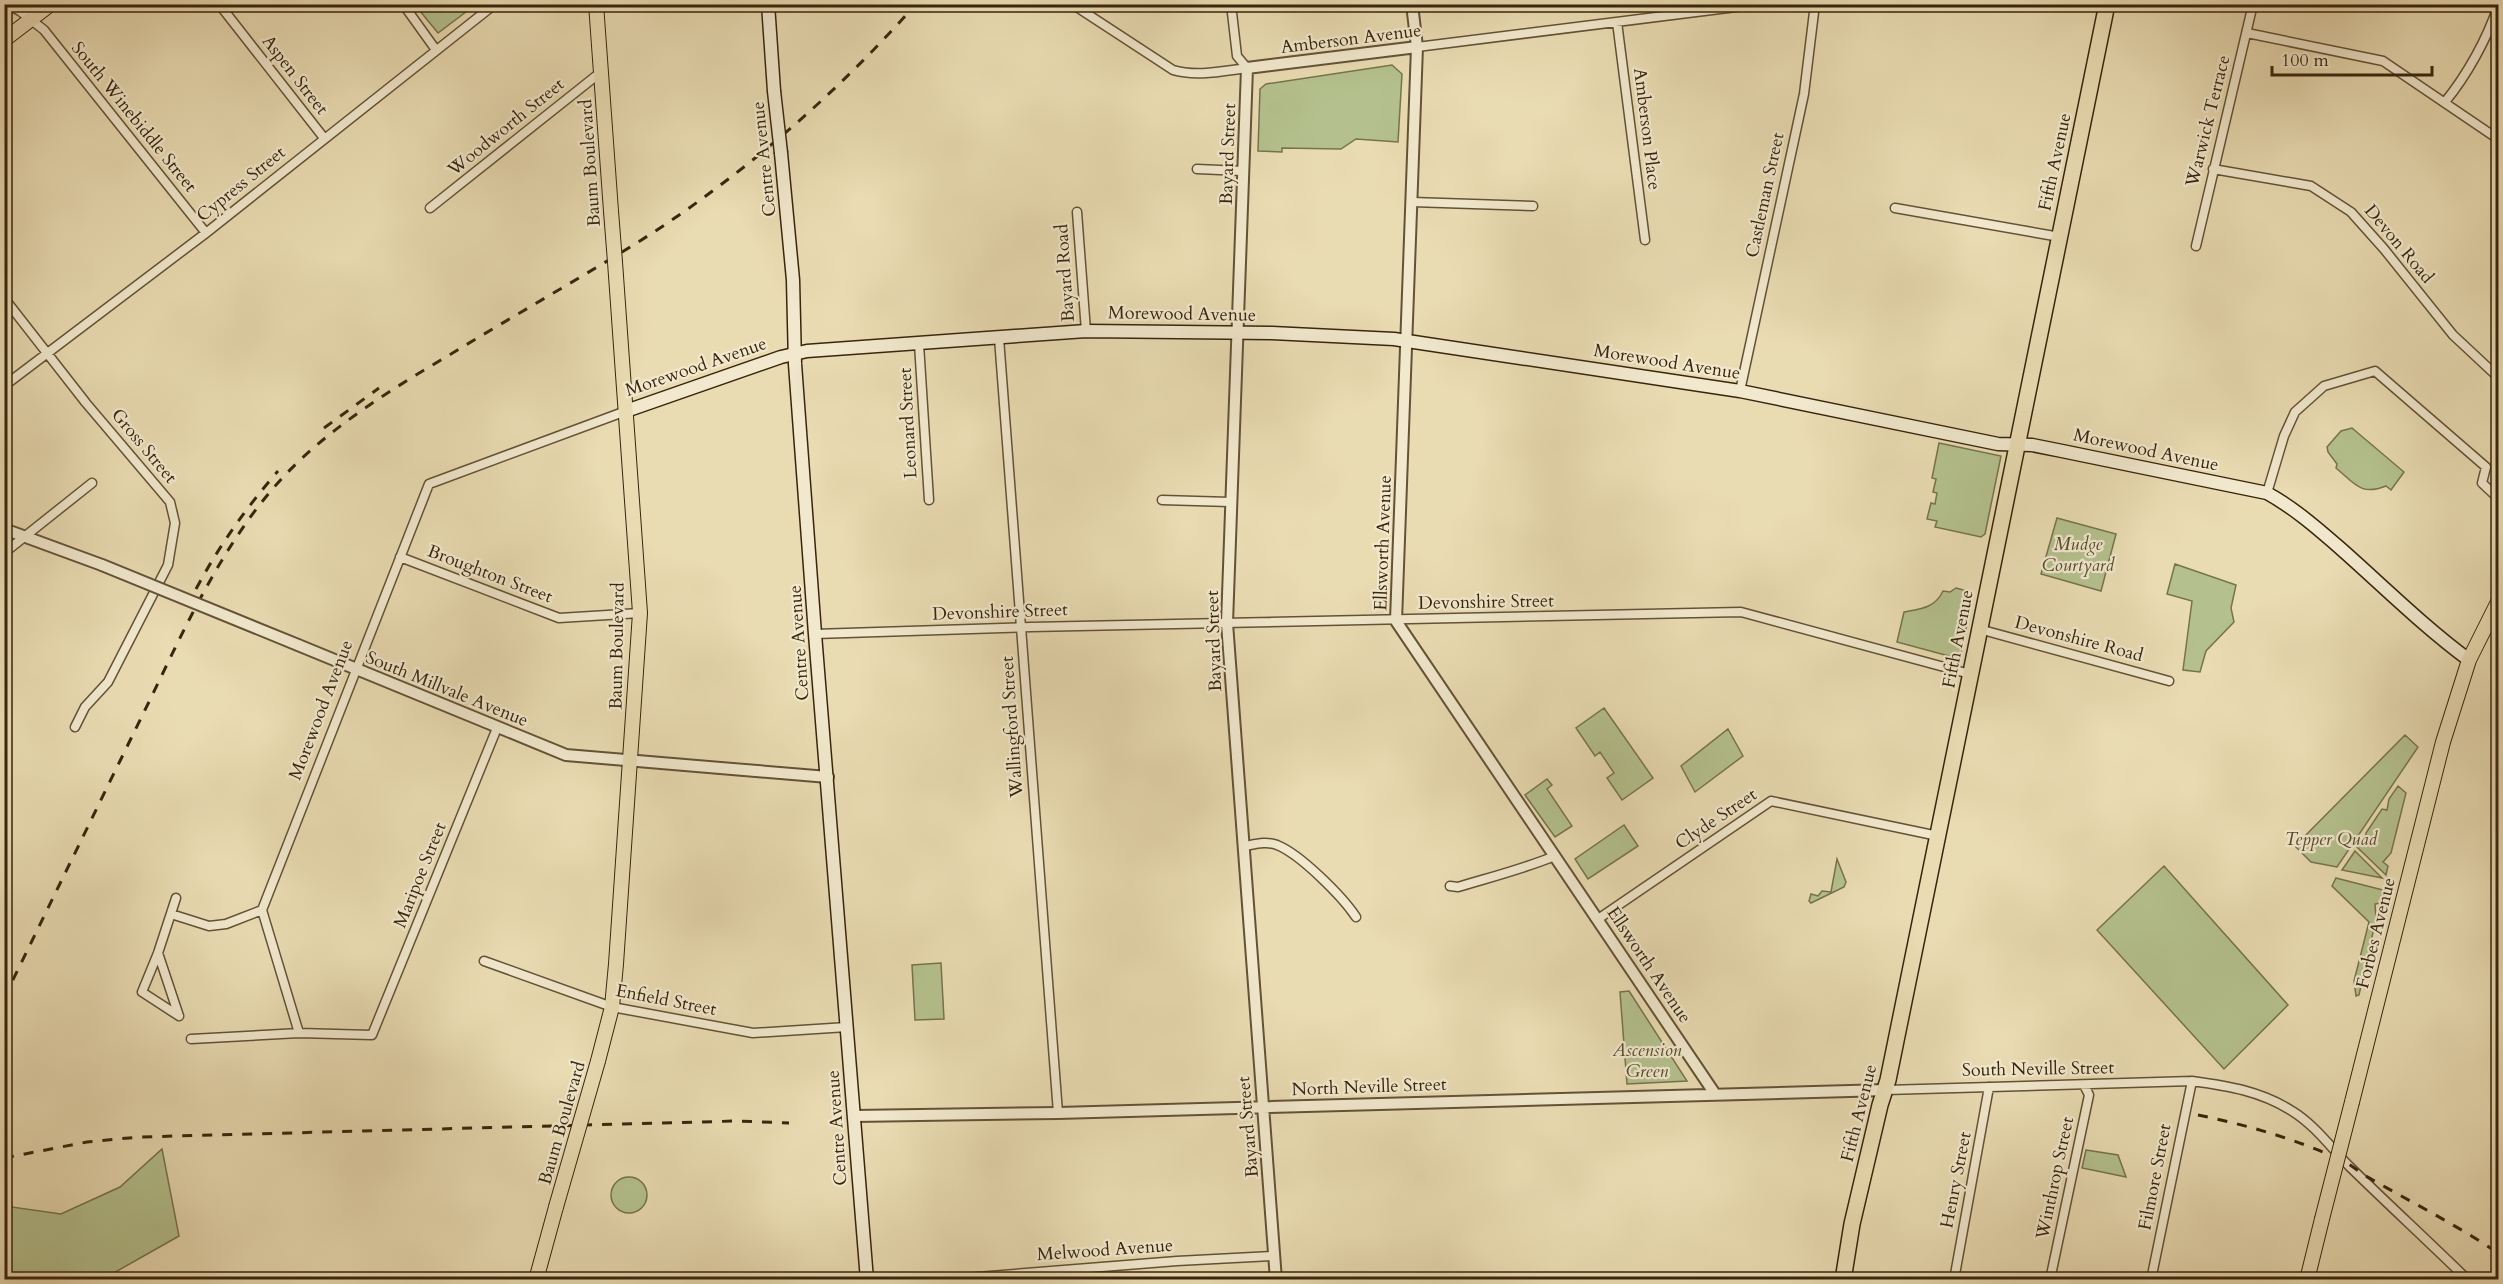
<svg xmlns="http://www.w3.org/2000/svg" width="2503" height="1284" viewBox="0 0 2503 1284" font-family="Cardo,serif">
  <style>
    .green { fill: #b4c18e; stroke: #76734e; stroke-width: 1.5 }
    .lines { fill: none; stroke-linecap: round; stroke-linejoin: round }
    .minor-casing { stroke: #645236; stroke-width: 11 }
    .tertiary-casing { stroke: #645236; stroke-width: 14 }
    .secondary-casing { stroke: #38250d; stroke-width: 15 }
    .primary-casing { stroke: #38250d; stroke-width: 16 }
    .trunk-casing { stroke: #38250d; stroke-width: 18 }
    .minor { stroke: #f1e8cd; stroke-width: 8 }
    .tertiary { stroke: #f1e8cd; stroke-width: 10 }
    .secondary { stroke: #f1e8cd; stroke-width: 12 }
    .primary { stroke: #e9dbb2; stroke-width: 14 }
    .trunk { stroke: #e9dbb2; stroke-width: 15 }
    .rail { stroke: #38250d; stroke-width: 3; stroke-dasharray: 10 10; stroke-linecap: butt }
    .tertiary-bridge-casing { stroke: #645236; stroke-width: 14; stroke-linecap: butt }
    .secondary-bridge-casing { stroke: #38250d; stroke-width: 15; stroke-linecap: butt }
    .primary-bridge-casing { stroke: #38250d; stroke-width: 16; stroke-linecap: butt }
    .tertiary-bridge { stroke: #f1e8cd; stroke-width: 10 }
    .secondary-bridge { stroke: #f1e8cd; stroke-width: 12 }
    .primary-bridge { stroke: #e9dbb2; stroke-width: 14 }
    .labels { text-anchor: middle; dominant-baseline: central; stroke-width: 4.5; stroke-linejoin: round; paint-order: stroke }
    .street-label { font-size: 18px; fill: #38250d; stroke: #f1e8cd }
    .park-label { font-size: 18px; font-style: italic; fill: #574c2d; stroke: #f1e8cd }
  </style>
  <rect width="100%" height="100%" fill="#e9dbb2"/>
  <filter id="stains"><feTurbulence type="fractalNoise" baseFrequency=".00333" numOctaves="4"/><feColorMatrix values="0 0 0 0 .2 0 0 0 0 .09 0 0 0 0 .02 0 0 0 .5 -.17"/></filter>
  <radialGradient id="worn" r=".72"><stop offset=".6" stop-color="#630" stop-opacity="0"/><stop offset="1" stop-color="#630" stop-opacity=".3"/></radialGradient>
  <!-- green -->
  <path class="green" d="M415 5H475L438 33Z
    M1392 65 1402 74 1398 142 1356 139 1341 149 1282 148V152L1258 151 1260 89 1266 84Z
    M2352 428 2404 472 2391 490 2386 486C2361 496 2355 484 2336 468L2337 464 2328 452 2327 447 2341 431Z
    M1939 443 2001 456 1985 534 1981 537 1935 527 1937 521 1927 519 1931 503 1935 504 1937 493 1933 492 1936 479 1932 478Z
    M2057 518 2116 534 2101 591 2041 574Z
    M2175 564 2236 585 2231 608 2234 622 2206 651 2200 672 2183 670 2192 601 2167 594Z
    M1956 588 1967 591 1965 602 1971 603 1960 659 1897 642 1904 612C1921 609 1935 608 1943 591L1950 592Z
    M1604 708 1653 778 1622 800 1607 778 1614 773 1600 752 1595 756 1576 728Z
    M1728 729 1743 756 1695 792 1681 766Z
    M2405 735 2418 747 2337 867 2311 862 2295 846Z
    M1547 779 1552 785 1547 789 1572 826 1555 837 1525 795Z
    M2398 786 2406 793 2391 853 2383 862 2388 866 2386 875 2357 847 2360 842 2366 843V833L2382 809 2387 810 2389 799Z
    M1624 825 1638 846 1588 879 1575 859Z
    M2355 851 2382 878 2342 870Z
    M1837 859 1846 882 1844 887 1811 903 1809 901 1811 894 1818 896 1822 891 1831 892Z
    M2164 866 2288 1005 2224 1069 2097 930Z
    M2336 878 2383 890 2380 903 2375 904 2376 919 2359 995 2356 996 2354 981 2369 922 2332 886Z
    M941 963 944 1019 915 1020 912 965Z
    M1629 991 1687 1081 1627 1084 1620 992Z
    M162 1149 179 1236 103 1279H5V1206L61 1214 120 1187Z
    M2086 1150 2118 1155 2126 1177 2082 1168Z
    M611 1195a18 18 0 1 1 36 0a18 18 0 1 1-36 0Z"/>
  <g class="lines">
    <defs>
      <path id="minor" d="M6 4 20 11 44 30 206 233
        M219 4 324 138
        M403 4 436 50
        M1072 4 1173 70C1196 77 1223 71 1247 68
        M1231 4 1237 56 1247 68
        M1617 22 1645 240
        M2247 33 2383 61 2498 139
        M1417 47 1760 4
        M2445 102C2467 75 2487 39 2498 6
        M1197 169 1243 171
        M2213 169 2311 186 2351 212 2384 249 2453 335 2498 377
        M1412 202 1533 206
        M430 208 601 72
        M1895 208 2060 237
        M1077 212 1086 331
        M2196 246 2253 4
        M4 298 86 403 170 502 175 523 168 565 108 682 85 707 75 727
        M999 338 1058 1113
        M919 344 929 500
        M4 386 206 233 495 4
        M1740 391 1804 94 1815 4
        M2267 493 2284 436 2295 412 2324 386 2375 371 2486 467 2482 483 2498 498
        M1162 500 1230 502
        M4 553 92 483
        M400 557 559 618 640 613
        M1979 629 2169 681
        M815 634 1031 627 1741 612 1970 674
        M1245 846C1256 844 1266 841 1277 845 1300 854 1342 896 1356 917
        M1450 886 1458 887C1491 877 1523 869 1555 856
        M176 898 158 953 142 992 179 1016
        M171 914 209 926 226 924 262 910
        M1598 919 1771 801 1938 836
        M158 953 179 1016
        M484 961 612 1007 753 1033 847 1027
        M299 1033 262 910 429 484 626 411
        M191 1039 299 1033 372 1035 497 728
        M1886 1090 2192 1081C2228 1086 2261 1091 2292 1111 2315 1125 2332 1149 2351 1168 2390 1206 2429 1242 2468 1280
        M939 1280 1177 1261 1274 1256
        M1954 1280 1989 1087
        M2050 1280 2089 1095 2084 1085
        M2151 1280 2192 1081"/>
      <path id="tertiary" d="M1412 4 1417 47 1396 621 1715 1094
        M4 529 102 565
        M298 645 566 755 828 777
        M854 1116 1058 1113 1886 1090
        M1276 1280 1227 623 1247 68 1417 47"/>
      <path id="secondary" d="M768 4 774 91
        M781 153 793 280 795 364 815 634 867 1280
        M626 411 781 357 807 351 1086 331 1272 333 1394 339 1740 391 1998 444 2032 445 2062 451 2267 493C2294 508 2317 528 2340 548 2383 586 2423 626 2469 660"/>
      <path id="primary" d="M596 4 611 211
        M4 40 51 4
        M598 1061 612 1007 616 964 640 613 615 262
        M2352 1102 2443 742 2469 660 2498 602
        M536 1280 556 1207
        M2307 1280 2322 1219"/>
      <path id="trunk" d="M1843 1280 1852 1224 1880 1105 1888 1080 2107 4"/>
    </defs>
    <!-- minor casing -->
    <use href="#minor" class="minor-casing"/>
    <!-- tertiary casing -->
    <use href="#tertiary" class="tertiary-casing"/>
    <!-- secondary casing -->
    <use href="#secondary" class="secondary-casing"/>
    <!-- primary casing -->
    <use href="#primary" class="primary-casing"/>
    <!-- trunk casing -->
    <use href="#trunk" class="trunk-casing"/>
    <!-- minor -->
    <use href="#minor" class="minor"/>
    <!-- tertiary -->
    <use href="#tertiary" class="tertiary"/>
    <!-- secondary -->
    <use href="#secondary" class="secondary"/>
    <!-- primary -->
    <use href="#primary" class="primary"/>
    <!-- trunk -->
    <use href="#trunk" class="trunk"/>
    <!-- rail -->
    <path class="rail" d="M324 428 379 388
      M196 589C219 546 246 508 278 471
      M4 998C50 904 96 810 142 716 185 629 226 531 298 462 343 419 397 386 451 354 518 313 588 274 654 232 751 168 839 91 916 4
      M2198 1115C2247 1125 2296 1139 2341 1160 2350 1164 2357 1170 2364 1175 2409 1201 2455 1224 2498 1253
      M4 1158 87 1142 139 1137 736 1121 789 1123"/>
    <defs>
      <path id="tertiary-bridge" d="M102 565 298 645"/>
      <path id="secondary-bridge" d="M774 91 781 153"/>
      <path id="primary-bridge" d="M611 211 615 262
        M556 1207 598 1061
        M2322 1219 2352 1102"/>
    </defs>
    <!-- tertiary-bridge casing -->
    <use href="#tertiary-bridge" class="tertiary-bridge-casing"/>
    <!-- secondary-bridge casing -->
    <use href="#secondary-bridge" class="secondary-bridge-casing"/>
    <!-- primary-bridge casing -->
    <use href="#primary-bridge" class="primary-bridge-casing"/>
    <!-- tertiary-bridge -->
    <use href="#tertiary-bridge" class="tertiary-bridge"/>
    <!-- secondary-bridge -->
    <use href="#secondary-bridge" class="secondary-bridge"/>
    <!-- primary-bridge -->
    <use href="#primary-bridge" class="primary-bridge"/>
  </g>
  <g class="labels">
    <!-- street labels -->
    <g class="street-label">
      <text transform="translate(1351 39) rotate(-7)">Amberson Avenue</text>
      <text transform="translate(295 75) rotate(52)">Aspen Street</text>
      <text transform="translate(134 117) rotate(51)">South Winebiddle Street</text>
      <text transform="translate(2208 121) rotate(-76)">Warwick Terrace</text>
      <text transform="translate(506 127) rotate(-39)">Woodworth Street</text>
      <text transform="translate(1647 129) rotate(83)">Amberson Place</text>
      <text transform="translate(1228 154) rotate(-88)">Bayard Street</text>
      <text transform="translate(764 159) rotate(-96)">Centre Avenue</text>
      <text transform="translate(2055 162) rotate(-78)">Fifth Avenue</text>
      <text transform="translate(590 163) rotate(-94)">Baum Boulevard</text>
      <text transform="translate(241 184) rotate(-39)">Cypress Street</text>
      <text transform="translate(1765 195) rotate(-78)">Castleman Street</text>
      <text transform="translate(2399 244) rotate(50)">Devon Road</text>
      <text transform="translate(1065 273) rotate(-94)">Bayard Road</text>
      <text transform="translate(1182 314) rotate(1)">Morewood Avenue</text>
      <text transform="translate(1667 362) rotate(9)">Morewood Avenue</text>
      <text transform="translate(696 367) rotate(-19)">Morewood Avenue</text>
      <text transform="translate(908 423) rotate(-93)">Leonard Street</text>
      <text transform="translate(144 446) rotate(50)">Gross Street</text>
      <text transform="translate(2146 450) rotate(12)">Morewood Avenue</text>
      <text transform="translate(1383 543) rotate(-88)">Ellsworth Avenue</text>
      <text transform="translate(490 574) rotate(21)">Broughton Street</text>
      <text transform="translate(1486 602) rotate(-1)">Devonshire Street</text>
      <text transform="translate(1000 612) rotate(-2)">Devonshire Street</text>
      <text transform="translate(1958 639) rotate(-79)">Fifth Avenue</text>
      <text transform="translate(2079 639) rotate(15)">Devonshire Road</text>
      <text transform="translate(1214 641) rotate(-92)">Bayard Street</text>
      <text transform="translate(799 643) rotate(-94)">Centre Avenue</text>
      <text transform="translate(617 646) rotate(-89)">Baum Boulevard</text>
      <text transform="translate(447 689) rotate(22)">South Millvale Avenue</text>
      <text transform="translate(321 710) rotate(-69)">Morewood Avenue</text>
      <text transform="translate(1012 727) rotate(-94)">Wallingford Street</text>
      <text transform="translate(1716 819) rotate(-34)">Clyde Street</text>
      <text transform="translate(420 875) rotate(-68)">Maripoe Street</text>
      <text transform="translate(2376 933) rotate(-76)">Forbes Avenue</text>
      <text transform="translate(1649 965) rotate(56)">Ellsworth Avenue</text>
      <text transform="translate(666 1000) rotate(11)">Enfield Street</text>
      <text transform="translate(2038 1069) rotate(-1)">South Neville Street</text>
      <text transform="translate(1369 1087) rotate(-2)">North Neville Street</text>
      <text transform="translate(1859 1113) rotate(-76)">Fifth Avenue</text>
      <text transform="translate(562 1123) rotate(-74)">Baum Boulevard</text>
      <text transform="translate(1248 1127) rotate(-95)">Bayard Street</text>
      <text transform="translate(837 1128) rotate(-94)">Centre Avenue</text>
      <text transform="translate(2155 1177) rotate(-79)">Filmore Street</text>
      <text transform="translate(2055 1178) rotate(-78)">Winthrop Street</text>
      <text transform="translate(1956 1180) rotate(-79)">Henry Street</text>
      <text transform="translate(1105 1250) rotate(-4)">Melwood Avenue</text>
    </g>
    <!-- park labels -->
    <g class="park-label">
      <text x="2078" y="544">Mudge<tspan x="2078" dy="21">Courtyard</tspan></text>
      <text x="2331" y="839">Tepper Quad</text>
      <text x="1647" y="1050">Ascension<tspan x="1647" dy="21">Green</tspan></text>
    </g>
  </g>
  <!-- margin -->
  <rect width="2503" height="1284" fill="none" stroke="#e9dbb2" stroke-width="24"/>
  <rect x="6" y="6" width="2491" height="1272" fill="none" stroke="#38250d" stroke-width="3"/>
  <rect x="12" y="12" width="2479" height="1260" fill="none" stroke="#38250d" stroke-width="1.5"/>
  <!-- scale -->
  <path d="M2272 66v9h160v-9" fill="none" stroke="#38250d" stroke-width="3"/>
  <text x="2281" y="66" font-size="18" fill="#38250d" stroke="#f1e8cd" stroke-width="4.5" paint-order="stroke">100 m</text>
  <rect width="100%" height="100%" filter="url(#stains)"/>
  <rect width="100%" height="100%" fill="url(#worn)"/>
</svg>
